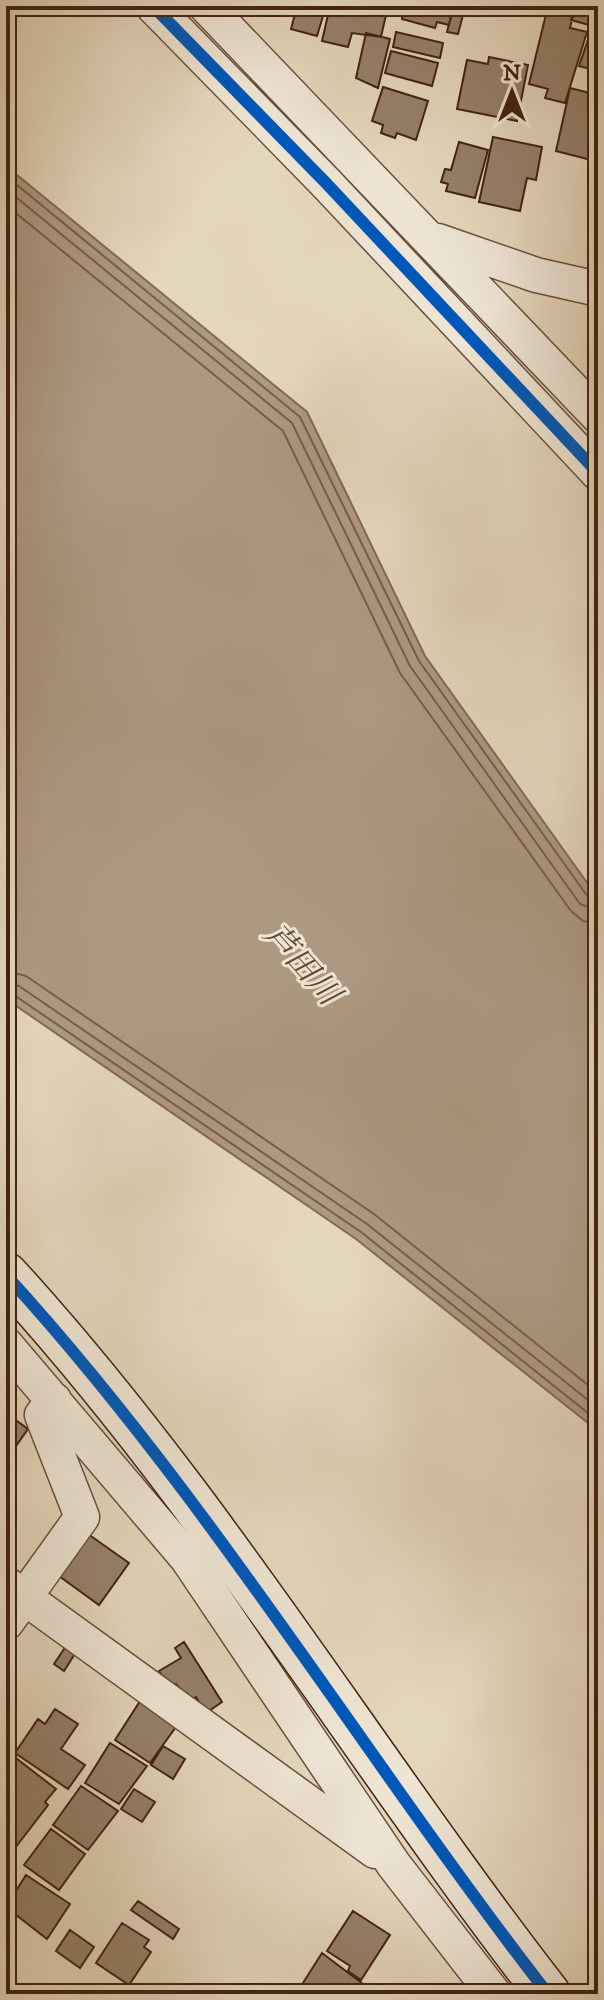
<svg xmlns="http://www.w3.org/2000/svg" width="604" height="2000" viewBox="0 0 604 2000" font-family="'IM FELL DW Pica','Noto Serif JP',serif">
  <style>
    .water { fill: #ad9981; stroke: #826954; stroke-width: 2 }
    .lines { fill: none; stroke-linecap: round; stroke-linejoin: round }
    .shore { stroke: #785e48; stroke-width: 2 }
    .building { fill: #968069; stroke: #422210; stroke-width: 2 }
    .street-casing { stroke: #6a4f3b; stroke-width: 37 }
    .secondary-casing { stroke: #422210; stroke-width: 47 }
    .street { stroke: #ede4d3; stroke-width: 34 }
    .secondary { stroke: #ede4d3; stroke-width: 44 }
    .cycleway-casing { stroke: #ede4d3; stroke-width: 17 }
    .cycleway { stroke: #0057b8; stroke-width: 12 }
    .labels { text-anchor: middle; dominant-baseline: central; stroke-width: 6; stroke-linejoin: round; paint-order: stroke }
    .water-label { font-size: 32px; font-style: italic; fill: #624632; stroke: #ede4d3 }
  </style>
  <rect width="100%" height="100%" fill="#e4d6bb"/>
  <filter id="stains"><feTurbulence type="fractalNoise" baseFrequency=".0025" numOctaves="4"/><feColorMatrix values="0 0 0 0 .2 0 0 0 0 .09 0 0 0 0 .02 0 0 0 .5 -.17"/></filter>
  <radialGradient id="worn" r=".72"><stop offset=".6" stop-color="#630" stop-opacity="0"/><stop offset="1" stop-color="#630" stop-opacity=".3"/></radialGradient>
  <!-- water -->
  <path class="water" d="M6 166 307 412 425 656 598 898V1431L356 1239 6 999Z"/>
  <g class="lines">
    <!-- shore -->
    <path class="shore" d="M6 176 300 417 419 661 588 897 598 901
      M6 189 292 423 410 666 580 904 598 911
      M6 205 283 431 400 673 571 911 583 921 598 923
      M6 971 26 976 374 1214 598 1393
      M6 983 19 986 367 1224 598 1408
      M6 993 14 995 361 1232 598 1421"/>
  </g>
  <!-- building -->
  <path class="building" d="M297 6H326L317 36 291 29Z
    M330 6H388L381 37 352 33 348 47 322 41Z
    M403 6H454L449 25 437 22 435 28 402 19Z
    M548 6 575 8 570 28 587 32 565 103 545 98 548 89 529 84Z
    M453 8 464 11 458 34 447 32Z
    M575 8 597 13 593 26 571 20Z
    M592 28 598 30V71L579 66Z
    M396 32 443 43 440 58 393 47Z
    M366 33 390 39 378 88 356 78Z
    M391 51 438 63 432 86 385 73Z
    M489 57 528 65 517 121 457 109 467 60 488 64Z
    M383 87 428 101 416 140 397 133 395 138 381 133 383 125 372 121Z
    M570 88 598 95 595 161 556 151Z
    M493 137 542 147 536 180 527 178 520 211 479 202Z
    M459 142 488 150 475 198 446 191 448 184 441 182 445 169 451 170Z
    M6 1413 28 1429 6 1460Z
    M88 1534 129 1563 99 1605 59 1576Z
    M184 1642 222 1702 206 1713 196 1697 190 1701 176 1684 170 1688 159 1671 181 1658 175 1648Z
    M66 1646 76 1652 64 1671 54 1664Z
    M140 1701 178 1724 150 1763 115 1740Z
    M55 1709 78 1724 61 1749 85 1765 68 1789 15 1753 38 1719 45 1724Z
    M110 1743 147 1766 119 1804 85 1783Z
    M163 1746 185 1759 173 1779 151 1765Z
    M12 1755 56 1789 45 1802 48 1805 15 1848 6 1843V1770Z
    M81 1786 118 1811 88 1850 53 1825Z
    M134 1789 155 1802 142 1822 121 1809Z
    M51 1829 85 1854 59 1890 24 1865Z
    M26 1875 70 1904 47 1939 6 1907Z
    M138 1901 179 1929 173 1939 131 1910Z
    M353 1911 390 1935 361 1980 348 1971 350 1966 327 1951Z
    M122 1923 149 1940 144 1947 151 1952 129 1985 96 1963Z
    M70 1930 94 1947 80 1968 56 1951Z
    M322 1953 371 1990 369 1994H296Z"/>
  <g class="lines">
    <defs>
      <path id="street" d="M153 6 326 183 598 473
        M206 6 598 416
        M438 241 536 275 598 289
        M6 1345 187 1558 394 1865 494 1994
        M6 1584 375 1851
        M6 1623 82 1517 42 1415 54 1400"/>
      <path id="secondary" d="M6 1275C209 1497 364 1757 548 1994"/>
    </defs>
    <!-- street casing -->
    <use href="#street" class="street-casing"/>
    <!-- secondary casing -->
    <use href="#secondary" class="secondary-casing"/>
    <!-- street -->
    <use href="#street" class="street"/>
    <!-- secondary -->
    <use href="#secondary" class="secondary"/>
    <defs>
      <path id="cycleway" d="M153 6 326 183 598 473
        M6 1275C209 1497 364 1757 548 1994"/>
    </defs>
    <!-- cycleway casing -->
    <use href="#cycleway" class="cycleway-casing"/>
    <!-- cycleway -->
    <use href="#cycleway" class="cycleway"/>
  </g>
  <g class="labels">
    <!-- water labels -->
    <g class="water-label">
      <text transform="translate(301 965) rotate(48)">芦田川</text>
    </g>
  </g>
  <!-- margin -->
  <rect width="604" height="2000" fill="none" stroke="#e4d6bb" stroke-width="32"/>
  <rect x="8" y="8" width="588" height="1984" fill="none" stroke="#422210" stroke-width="4"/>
  <rect x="16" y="16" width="572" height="1968" fill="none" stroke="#422210" stroke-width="2"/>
  <!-- north arrow -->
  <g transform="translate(512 92)" stroke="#ede4d3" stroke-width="6" paint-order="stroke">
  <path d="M0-6L14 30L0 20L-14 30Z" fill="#422210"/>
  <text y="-12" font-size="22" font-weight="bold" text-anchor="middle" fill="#422210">N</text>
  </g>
  <rect width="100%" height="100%" filter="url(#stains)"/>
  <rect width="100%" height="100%" fill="url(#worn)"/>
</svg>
